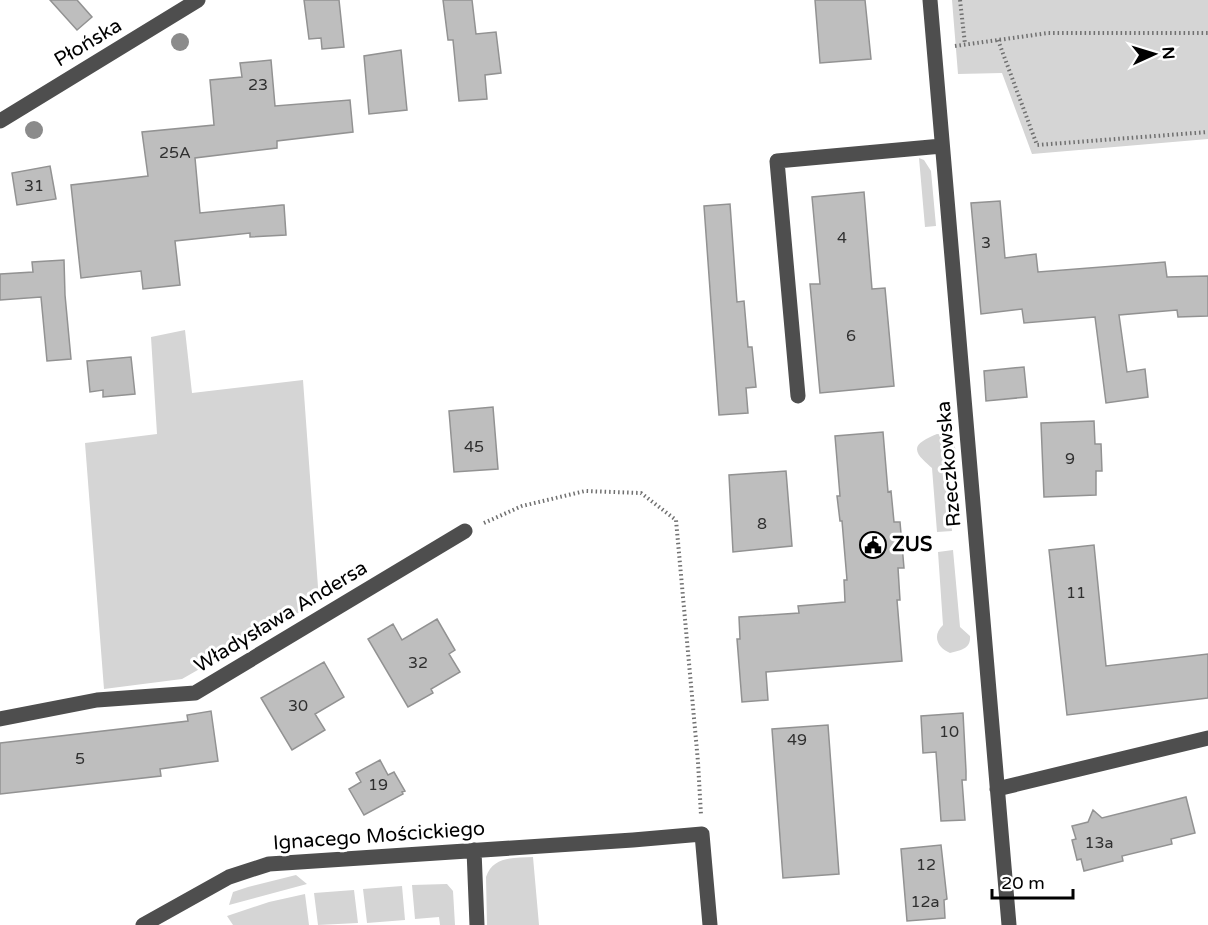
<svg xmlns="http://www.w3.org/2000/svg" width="1208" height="925" viewBox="0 0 1208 925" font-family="'Varela Round',sans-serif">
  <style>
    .green { fill: #d5d5d5 }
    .building { fill: #bebebe; stroke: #929292; stroke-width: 1.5 }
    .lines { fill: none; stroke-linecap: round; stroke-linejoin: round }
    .path { stroke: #707070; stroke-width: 4; stroke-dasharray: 1.5 3; stroke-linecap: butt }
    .minor { stroke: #4e4e4e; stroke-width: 15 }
    .tree { fill: #8b8b8b }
    .labels { text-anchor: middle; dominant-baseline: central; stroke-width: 6; stroke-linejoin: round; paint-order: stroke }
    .number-label { font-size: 16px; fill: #303030 }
    .street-label { font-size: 20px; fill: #000; stroke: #fff }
    .poi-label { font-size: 20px; font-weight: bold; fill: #000; stroke: #fff; text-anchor: start }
  </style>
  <rect width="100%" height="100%" fill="#fff"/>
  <!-- green -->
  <path class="green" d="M952 0H1208V139L1032 154 1002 73 958 74Z
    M919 158 924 160 931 171 936 226 925 227Z
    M185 330 192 393 303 380 319 601 182 679 104 689 85 443 157 434 151 337Z
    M937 434C949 435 954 439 956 452L947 462 952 531 937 532 932 468C925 461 908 450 923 441 927 438 932 436 937 434Z
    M953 550 960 627 970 636C971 649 961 650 950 653 937 648 932 635 943 625L938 552Z
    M533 857 539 925H487L486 877C493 856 514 858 533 857Z
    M296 875 307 884 229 905 233 892 248 887Z
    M447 884 453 891 455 925H440L439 917 415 919 412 885Z
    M402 886 405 920 367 923 363 889Z
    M354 890 358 923 318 925 314 893Z
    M305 894 309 925H233L227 916 269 902Z"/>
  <!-- building -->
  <path class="building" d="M50 0H77L92 17 77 30Z
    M304 0H339L344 47 322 49 321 38 309 39Z
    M443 0H472L476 34 496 32 501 73 485 75 487 99 459 101 453 40H448Z
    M815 0H865L871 59 820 63Z
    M401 50 407 110 369 114 364 56Z
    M271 60 275 106 350 100 353 132 277 141V148L195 158 200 213 282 205H284L286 235 250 237V233L175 241 180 285 143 289 141 271 81 278 71 185 148 176 142 132 214 125 210 80 242 77 240 63Z
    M50 166 56 199 17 205 12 173Z
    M864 192 872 289 885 288 894 386 820 393 810 284H820L812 197Z
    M1000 201 1005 258 1036 254 1038 272 1165 262 1167 277 1208 276V316L1178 317 1177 310 1119 315 1127 372 1145 369 1148 397 1106 403 1095 317 1024 323 1022 309 981 314 971 203Z
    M730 204 737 302 744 301 748 347H752L756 387 746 388 748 413 719 415 704 206Z
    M64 260 65 295 71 359 47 361 41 297 0 300V274L33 272 32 262Z
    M131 357 135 394 103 397V390L90 392 87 361Z
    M1024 367 1027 397 986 401 984 371Z
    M493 407 498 469 454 472 449 411Z
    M1094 421 1095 444H1101L1102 471H1096V495L1044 497 1041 423Z
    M883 432 888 492 891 491 894 522H900L904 568H898L900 600H897L902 661 766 672 768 700 742 702 737 639H740L739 617 799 613 798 606 845 602 844 580H847L842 521H840L837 496H840L835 436Z
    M786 471 792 546 733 552 729 475Z
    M1094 545 1106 666 1208 654V698L1067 715 1049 550Z
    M437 619 455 650 449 654 460 672 431 689 433 693 408 707 368 639 393 624 402 640Z
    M324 662 344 697 315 714 325 730 292 750 261 698Z
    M211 711 218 761 160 769 161 776 0 794V743L188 721 187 715Z
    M963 713 966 771V780H962L965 820 941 821 936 752 923 753 921 716Z
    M828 725 839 874 783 878 772 729Z
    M380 760 388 775 394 772 405 791 402 792 403 794 364 815 349 789 361 782 356 773Z
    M1186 797 1195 833 1171 839 1172 844 1122 856 1123 861 1084 871 1081 859 1077 860 1072 840 1076 839 1072 826 1088 822 1093 810 1102 818Z
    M941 845 947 899 944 900 945 918 907 921 901 849Z"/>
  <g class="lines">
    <!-- path -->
    <path class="path" d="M960 0 965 44
      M998 40 1037 145 1208 132
      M955 46 1048 33H1208
      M484 523 522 506 585 491 641 493 676 520 698 762 701 815"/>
    <!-- minor -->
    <path class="minor" d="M930 0 1009 925
      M0 121 198 0
      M798 396 777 161 942 146
      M0 719 97 700 195 693 465 531
      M997 789 1208 738
      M474 850 477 925
      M143 925 229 877 269 864 633 840 702 834 710 925"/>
  </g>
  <!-- trees -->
  <g class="tree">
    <circle cx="180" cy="42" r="9"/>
    <circle cx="34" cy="130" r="9"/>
  </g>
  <!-- icons -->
  <defs>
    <symbol id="civic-ring" viewBox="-11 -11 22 22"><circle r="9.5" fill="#fff" stroke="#000" stroke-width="1.5"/><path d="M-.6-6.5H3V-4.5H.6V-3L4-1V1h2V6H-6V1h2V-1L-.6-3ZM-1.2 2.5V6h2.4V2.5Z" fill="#000"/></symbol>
  </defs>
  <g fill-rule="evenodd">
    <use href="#civic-ring" x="858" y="530" width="30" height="30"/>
  </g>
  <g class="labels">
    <!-- number labels -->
    <g class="number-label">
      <text x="258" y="85">23</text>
      <text x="175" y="153">25A</text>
      <text x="34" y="186">31</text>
      <text x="842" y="238">4</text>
      <text x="986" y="243">3</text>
      <text x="851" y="336">6</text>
      <text x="474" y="447">45</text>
      <text x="1070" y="459">9</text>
      <text x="762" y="524">8</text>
      <text x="1076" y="593">11</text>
      <text x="418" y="663">32</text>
      <text x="298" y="706">30</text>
      <text x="949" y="732">10</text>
      <text x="797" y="740">49</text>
      <text x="80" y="759">5</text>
      <text x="378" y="785">19</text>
      <text x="1099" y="843">13a</text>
      <text x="926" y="865">12</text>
      <text x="925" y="902">12a</text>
    </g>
    <!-- street labels -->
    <g class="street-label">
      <text transform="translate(88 43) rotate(-31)">Płońska</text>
      <text transform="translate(949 464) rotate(-95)">Rzeczkowska</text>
      <text transform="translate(281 617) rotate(-31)">Władysława Andersa</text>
      <text transform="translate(379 836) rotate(-4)">Ignacego Mościckiego</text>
    </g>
    <!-- poi labels -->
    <g class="poi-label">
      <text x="892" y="545">ZUS</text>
    </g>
  </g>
  <!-- north arrow -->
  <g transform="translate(1154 54) rotate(86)" stroke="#ffffff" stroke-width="4.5" paint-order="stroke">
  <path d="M0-4.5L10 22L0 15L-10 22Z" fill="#000000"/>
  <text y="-9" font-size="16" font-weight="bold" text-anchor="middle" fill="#000000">N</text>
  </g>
  <!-- scale -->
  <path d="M992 889v9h81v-9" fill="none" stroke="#000000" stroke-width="3"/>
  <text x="1001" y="889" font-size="18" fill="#000000" stroke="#ffffff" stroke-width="4.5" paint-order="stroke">20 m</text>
</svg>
